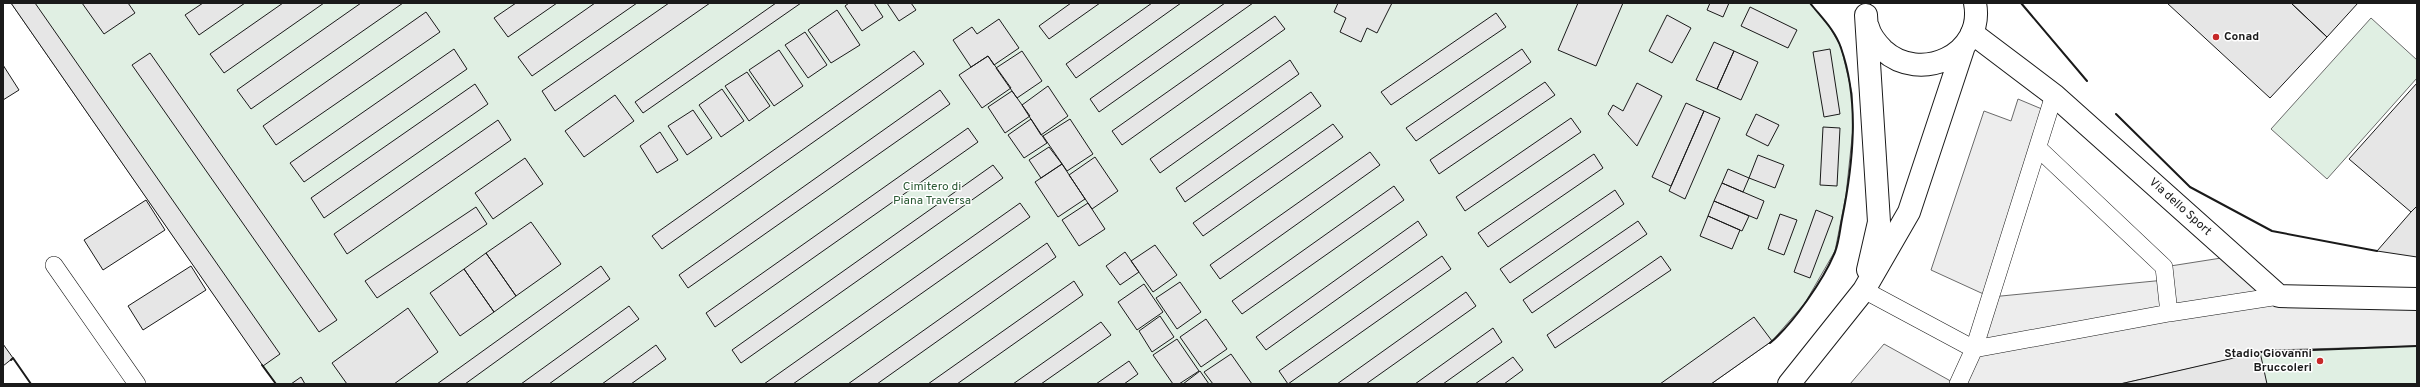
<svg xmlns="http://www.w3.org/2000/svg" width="2420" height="387" viewBox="0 0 2420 387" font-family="Overpass,sans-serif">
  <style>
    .green { fill: #e0efe3; stroke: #6a6a6a }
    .parking { fill: #ededed; stroke: #6a6a6a }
    .building { fill: #e6e6e6; stroke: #1a1a1a }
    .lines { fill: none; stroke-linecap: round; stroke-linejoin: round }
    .lane-casing { stroke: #1a1a1a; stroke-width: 18 }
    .street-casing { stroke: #1a1a1a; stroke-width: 24 }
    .primary-casing { stroke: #1a1a1a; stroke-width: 24 }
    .lane { stroke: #fff; stroke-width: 17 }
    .street { stroke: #fff; stroke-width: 22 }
    .primary { stroke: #fff; stroke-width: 22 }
    .wall { stroke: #1a1a1a; stroke-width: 2 }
    .poi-dot { fill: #c62828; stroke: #fff; stroke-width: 1.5 }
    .labels { text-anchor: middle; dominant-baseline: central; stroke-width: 3; stroke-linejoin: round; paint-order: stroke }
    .poi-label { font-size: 12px; font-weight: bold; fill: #1a1a1a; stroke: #fff; text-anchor: start }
    .park-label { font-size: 12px; fill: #2b5a34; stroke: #fff }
    .street-label { font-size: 12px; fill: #1a1a1a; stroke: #fff }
  </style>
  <rect width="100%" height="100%" fill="#fff"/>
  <!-- green -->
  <path class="green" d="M11 3H1810L1829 26 1841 47 1852 93 1853 128 1846 195 1835 251 1805 303 1772 341 1711 384H276Z
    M2371 18 2417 60V78L2327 179 2271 129Z
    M2417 346V384H2120L2273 350Z"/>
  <!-- parking -->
  <path class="parking" d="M2018 99 2049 112 1991 297 2165 280 2164 267 2234 256 2279 296 2417 299V346L2273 350 2120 384H1958L1990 297 1931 270 1984 111 2011 121Z
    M1884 344 1956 384H1850Z"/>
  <!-- building -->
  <path class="building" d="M11 3H35L280 354 263 366Z
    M82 3H128L135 13 104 34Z
    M203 3H245L199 35 185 15Z
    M283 3H324L224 73 210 54Z
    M361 3H403L251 109 237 90Z
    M516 3H557L508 37 494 18Z
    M595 3H637L532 76 518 57Z
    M669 3H710L555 111 542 91Z
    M776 3H801L643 113 635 102Z
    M849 3H874L883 17 862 31 845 6Z
    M887 3H911L916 10 899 21Z
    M1071 3H1100L1049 39 1039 26Z
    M1152 3H1181L1076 78 1066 64Z
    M1225 3H1253L1099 112 1090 99Z
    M1338 3H1392L1377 33 1367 28 1361 42 1340 32 1346 18 1334 12Z
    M1578 3H1623L1596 66 1558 50Z
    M1710 3H1729L1723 17 1707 10Z
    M2167 3H2291L2327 37 2270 98Z
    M2291 3H2358L2327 37Z
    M1750 7 1797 30 1788 48 1741 26Z
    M837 10 860 45 831 63 808 30Z
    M426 12 440 32 276 145 263 126Z
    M1496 13 1506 27 1391 105 1381 92Z
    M1667 15 1691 28 1672 63 1649 51Z
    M1275 16 1285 29 1122 145 1112 131Z
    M999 19 1019 48 994 65 988 56 971 67 953 40 972 27 977 34Z
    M805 32 827 65 808 78 785 45Z
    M1714 42 1734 51 1717 89 1696 80Z
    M454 49 467 69 304 182 290 163Z
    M1522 49 1531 62 1416 141 1406 128Z
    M1830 49 1840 114 1824 117 1813 52Z
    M779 50 803 86 774 106 749 70Z
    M914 51 924 64 662 249 652 236Z
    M1022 51 1042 81 1017 98 996 68Z
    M1734 51 1758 62 1741 100 1717 89Z
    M150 53 337 320 319 332 132 65Z
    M988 56 1011 88 982 108 959 75Z
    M1290 60 1299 74 1160 173 1150 159Z
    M3 65 19 90 3 100Z
    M747 72 770 106 749 121 725 86Z
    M1545 82 1555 95 1439 174 1430 160Z
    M1637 83 1662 96 1637 146 1608 114 1613 105 1623 111Z
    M2417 83V206L2411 212 2349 159Z
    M475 84 488 104 324 218 311 198Z
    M1048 86 1068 116 1041 135 1022 105Z
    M722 89 744 121 721 137 699 105Z
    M940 90 950 104 688 288 679 275Z
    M1012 91 1030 116 1005 133 988 107Z
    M1311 92 1321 106 1185 202 1176 188Z
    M615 95 634 121 584 157 565 131Z
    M1686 103 1704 111 1671 186 1652 177Z
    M693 110 712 138 687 155 668 126Z
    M1704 111 1720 118 1685 199 1669 191Z
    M1756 114 1779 125 1768 146 1746 135Z
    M1571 118 1581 132 1465 211 1456 197Z
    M1031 119 1047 143 1024 158 1008 135Z
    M1070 119 1093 154 1067 171 1043 136Z
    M498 120 511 140 347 254 334 234Z
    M1333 124 1343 137 1203 236 1193 223Z
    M1823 127 1840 128 1837 186 1820 185Z
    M968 128 978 142 715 327 706 313Z
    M660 132 678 160 657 173 640 146Z
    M1049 147 1062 164 1041 178 1029 160Z
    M1370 152 1380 165 1220 279 1210 265Z
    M1594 154 1603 168 1488 247 1478 233Z
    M1758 155 1784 165 1775 188 1749 178Z
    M1095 157 1118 191 1092 209 1069 175Z
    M525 158 543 184 493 219 475 193Z
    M1062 164 1085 199 1058 217 1035 182Z
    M993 165 1003 178 741 363 732 350Z
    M1728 169 1749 178 1743 192 1722 183Z
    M1722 183 1764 201 1757 219 1714 201Z
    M1394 186 1404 200 1242 314 1232 301Z
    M1615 190 1624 204 1510 283 1500 269Z
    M146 200 165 230 103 270 84 240Z
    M1714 201 1749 216 1742 231 1708 216Z
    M1020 203 1030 217 793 384H764Z
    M1088 203 1105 229 1079 246 1062 220Z
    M2417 206V257L2377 251 2411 212Z
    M476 207 487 224 377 298 365 281Z
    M1816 210 1833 217 1810 278 1794 272Z
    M1780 214 1797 220 1784 255 1768 249Z
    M1708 216 1740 230 1732 249 1700 236Z
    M1418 221 1427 235 1266 350 1256 337Z
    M1638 221 1647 234 1532 313 1523 300Z
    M531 222 561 264 516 296 486 253Z
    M1047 243 1056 257 877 384H848Z
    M1155 245 1177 275 1153 292 1131 261Z
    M1125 252 1139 272 1120 285 1106 266Z
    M486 253 516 296 494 312 464 269Z
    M1442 256 1451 269 1288 384 1279 371Z
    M1661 256 1671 270 1555 348 1547 335Z
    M191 266 206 290 143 330 128 306Z
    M601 266 610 279 465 384H437Z
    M464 269 494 312 460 336 430 293Z
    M1074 281 1083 295 957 384H928Z
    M1180 282 1201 312 1177 329 1156 298Z
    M1144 284 1163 312 1137 330 1118 302Z
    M1466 292 1476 306 1366 384H1337Z
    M629 306 639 319 549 384H521Z
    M408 308 438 352 394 384H347L332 363Z
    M1160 316 1174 337 1152 352 1139 331Z
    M1754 317 1772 341 1711 384H1660Z
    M1206 319 1227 349 1201 367 1180 337Z
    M1101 322 1111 335 1041 384H1013Z
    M1493 328 1502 342 1443 384H1415Z
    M1177 339 1199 371 1179 384H1173L1153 355Z
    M3 344 13 358 3 366Z
    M656 345 666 359 631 384H602Z
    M2260 352 2267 384H2120L2186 369Z
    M1231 354 1252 384H1213L1204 372Z
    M1513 357 1523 370 1504 384H1475Z
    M1129 361 1138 374 1124 384H1096Z
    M1200 371 1209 384H1183Z
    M301 377 305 384H291Z"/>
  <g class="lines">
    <defs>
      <path id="lane" d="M2038 148 2164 267 2169 313
        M54 265 137 384
        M1864 290 1974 349 2169 313 2279 296
        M1958 384 1974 349 2054 95"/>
      <path id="street" d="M1972 33 2054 95 2279 296 2417 299"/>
      <path id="primary" d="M1866 15 1879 222 1868 270
        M1868 27C1870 36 1877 44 1883 50 1920 84 1985 55 1975 3
        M1789 384 1864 290 1909 212 1964 46"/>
    </defs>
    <!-- lane casing -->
    <use href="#lane" class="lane-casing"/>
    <!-- street casing -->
    <use href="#street" class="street-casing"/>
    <!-- primary casing -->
    <use href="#primary" class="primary-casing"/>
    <!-- lane -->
    <use href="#lane" class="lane"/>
    <!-- street -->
    <use href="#street" class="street"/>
    <!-- primary -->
    <use href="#primary" class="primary"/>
    <!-- wall -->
    <path class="wall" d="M2021 3 2087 81
      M2116 114 2190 187 2272 231 2377 251
      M1770 343C1793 324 1824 279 1835 252 1839 242 1840 229 1842 219 1853 164 1860 102 1841 48 1835 30 1821 17 1810 3
      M2260 352 2417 346
      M11 360 13 358 31 384
      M262 365 276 384"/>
  </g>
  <!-- markers -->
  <g class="poi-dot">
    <circle cx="2216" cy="37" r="4"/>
    <circle cx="2320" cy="361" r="4"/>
  </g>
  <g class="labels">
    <!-- poi labels -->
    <g class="poi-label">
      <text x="2224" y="37">Conad</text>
      <text x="2312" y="354" text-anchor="end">Stadio Giovanni<tspan x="2312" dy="14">Bruccoleri</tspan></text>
    </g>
    <!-- park labels -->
    <g class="park-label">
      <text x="932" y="187">Cimitero di<tspan x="932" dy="14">Piana Traversa</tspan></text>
    </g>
    <!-- street labels -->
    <g class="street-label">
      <text transform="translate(2180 207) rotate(42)">Via dello Sport</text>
    </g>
  </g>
  <!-- border -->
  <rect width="2420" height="387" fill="none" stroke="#1a1a1a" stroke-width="8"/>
</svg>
